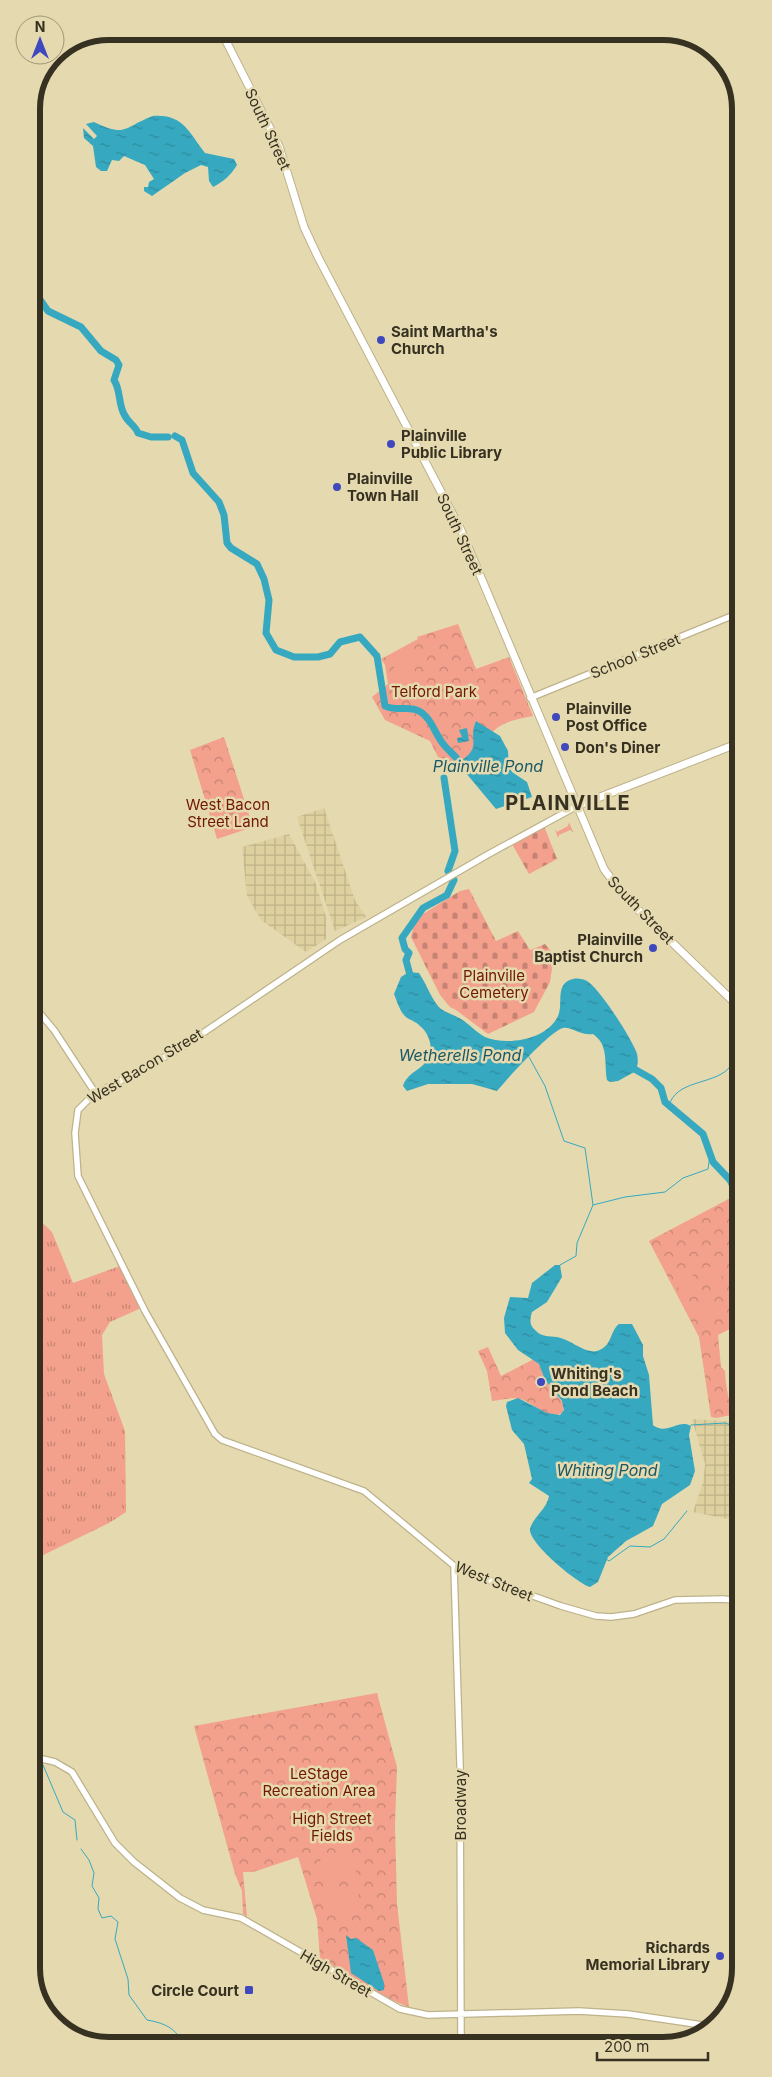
<svg xmlns="http://www.w3.org/2000/svg" width="772" height="2077" viewBox="0 0 772 2077" font-family="Inter,sans-serif">
  <style>
    .industrial { fill: url(#industrial-grid) }
    .grass { fill: url(#grass-tufts) }
    .cemetery { fill: url(#cemetery-stones) }
    .park { fill: url(#park-crowns) }
    .garden { fill: #f3a08d }
    .water { fill: url(#water-ripples) }
    .lines { fill: none; stroke-linecap: round; stroke-linejoin: round }
    .stream { stroke: #36a9c0; stroke-width: 1 }
    .river { stroke: #36a9c0; stroke-width: 7 }
    .minor-casing { stroke: #bdb28a; stroke-width: 8 }
    .major-casing { stroke: #bdb28a; stroke-width: 9 }
    .minor { stroke: #fff; stroke-width: 5.5 }
    .major { stroke: #fff; stroke-width: 7 }
    .poi-dot { fill: #4048bd; stroke: #e5d9b0; stroke-width: 2 }
    .labels { text-anchor: middle; dominant-baseline: central; stroke-width: 5; stroke-linejoin: round; paint-order: stroke }
    .street-label { font-size: 15px; fill: #363121; stroke: #e5d9b0 }
    .poi-label { font-size: 15px; font-weight: bold; fill: #363121; stroke: #e5d9b0; text-anchor: start }
    .park-label { font-size: 15px; fill: #721701; stroke: #e5d9b0 }
    .water-label { font-size: 16px; font-style: italic; fill: #1a5865; stroke: #e5d9b0 }
    .district-label { font-size: 20px; font-weight: bold; letter-spacing: 1px; fill: #363121; stroke: #e5d9b0 }
    .rim { fill: none; stroke: #363121; stroke-width: 6 }
  </style>
  <defs>
    <pattern id="industrial-grid" width="8" height="8" patternUnits="userSpaceOnUse" patternTransform="scale(1.25)"><rect width="8" height="8" fill="#ded09f"/><path d="M0 4h8M4 0v8" fill="none" stroke="#bfb389"/></pattern>
    <pattern id="grass-tufts" width="24" height="20" patternUnits="userSpaceOnUse" patternTransform="scale(1.25)"><rect width="24" height="20" fill="#f3a08d"/><path d="M3 7l-1-3M5 7V3M7 7l1-3M15 17l-1-3M17 17v-4M19 17l1-3" fill="none" stroke="#c68373"/></pattern>
    <pattern id="cemetery-stones" width="16" height="16" patternUnits="userSpaceOnUse" patternTransform="scale(1.25)"><rect width="16" height="16" fill="#f3a08d"/><path d="M2 7V4a2 2 0 0 1 4 0v3zM10 15v-3a2 2 0 0 1 4 0v3z" fill="#c68373"/></pattern>
    <pattern id="park-crowns" width="20" height="18" patternUnits="userSpaceOnUse" patternTransform="scale(1.25)"><rect width="20" height="18" fill="#f3a08d"/><path d="M2 6a3 3 0 1 1 6 0M12 15a3 3 0 1 1 6 0" fill="none" stroke="#c68373"/></pattern>
    <pattern id="water-ripples" width="26" height="14" patternUnits="userSpaceOnUse" patternTransform="scale(1.25)"><rect width="26" height="14" fill="#36a9c0"/><path d="M2 4q2-2 4 0t4 0M15 11q2-2 4 0t4 0" fill="none" stroke="#2e8a9c"/></pattern>
  </defs>
  <rect width="100%" height="100%" fill="#e5d9b0"/>
  <!-- industrial -->
  <path class="industrial" d="M324 808 355 900 366 917 335 931 297 817Z
    M289 834 316 884 326 917V939L306 952 261 920 247 896 242 847Z
    M692 1419 740 1422V1481L733 1520 693 1512 703 1482 705 1464Z"/>
  <!-- grass -->
  <path class="grass" d="M569 822 573 832 570 830 559 835 558 838 555 829 557 832 568 826Z
    M33 1214 52 1232 73 1283 120 1266 141 1308 110 1322 102 1335 104 1374 125 1431 126 1512 109 1523 33 1560Z"/>
  <!-- cemetery -->
  <path class="cemetery" d="M544 826 557 859 529 874 512 844Z
    M469 889 496 941 518 931 530 950 545 944 551 951 553 962 550 982 534 1012 488 1034 456 1010 450 1007 440 995 411 937 414 925 423 914 460 891Z"/>
  <!-- park -->
  <path class="park" d="M458 624 476 669 509 657 533 716C497 723 493 726 477 758L455 766 441 763 430 741 385 720 372 697 388 684 385 665 381 659 418 639 417 637Z
    M224 737 253 827 217 839 190 750Z
    M740 1193V1324L718 1335 721 1367 725 1371C725 1386 730 1399 731 1415L716 1418 711 1417 699 1337 649 1241Z
    M488 1347 501 1376 534 1359C543 1366 541 1375 547 1383 553 1390 559 1397 564 1405L563 1412C550 1423 532 1401 520 1399 512 1397 500 1400 492 1401L487 1371 478 1351Z
    M377 1693 397 1767 395 1825 397 1904 409 2007 389 1999 320 1958 317 1919 298 1857 253 1872H243L247 1917 243 1914 242 1891 235 1874 194 1726Z"/>
  <!-- garden -->
  <path class="garden" d="M413 652 416 682 397 685 392 656Z
    M721 1266 722 1286 708 1285 702 1276 701 1268Z
    M691 1271 694 1277 693 1287 681 1294 674 1278Z
    M705 1303 718 1305 711 1324 693 1317 696 1310Z
    M332 1801 353 1802 352 1832H331Z
    M354 1855 357 1878 324 1883 320 1860Z
    M357 1886 361 1909 327 1914 323 1891Z"/>
  <!-- water -->
  <path class="water" d="M153 116C184 114 189 133 205 153L234 159 237 165C231 175 223 182 213 187L209 181 208 167 201 165 185 173 152 196 144 191V187H148L149 182 154 179 145 165 124 156 119 161 112 160 107 171H101L96 167 93 146 84 138 83 128 94 139 97 136 86 124 94 122C127 138 123 127 153 116Z
    M476 721 500 736 508 751 509 766 512 772 527 782 532 797 496 809 460 766 458 763C484 746 467 742 476 721Z
    M467 728 469 741 458 743 457 738 462 737 459 730Z
    M409 972 419 973C426 983 430 996 438 1006 444 1013 453 1014 461 1019 469 1024 476 1032 485 1037 506 1046 545 1040 557 1018 565 1005 553 984 573 979 577 978 584 979 587 981 600 989 629 1035 635 1049 639 1056 638 1064 636 1071L618 1081 610 1082 607 1080C604 1062 609 1045 593 1034 581 1036 570 1026 563 1028 549 1032 507 1079 497 1091L472 1084H428L407 1091 403 1086C408 1071 422 1071 428 1058 434 1048 429 1033 420 1026 416 1021 408 1020 404 1015 399 1009 397 1001 394 994L401 977Z
    M555 1265H560L562 1277 547 1302 532 1312C530 1319 529 1325 535 1330 541 1337 549 1336 557 1337 570 1339 585 1354 597 1351 613 1346 609 1332 619 1324H632L643 1345V1356L649 1375 653 1425C666 1436 679 1418 691 1426L689 1435 695 1471 690 1485 662 1504 653 1526 626 1541 608 1557 598 1582 590 1587C578 1584 528 1543 530 1529 533 1517 547 1509 549 1496L529 1483 532 1479 524 1444 512 1430 506 1406 507 1402 518 1398 547 1413 560 1415 564 1410 562 1401 545 1380 539 1364 518 1350 505 1333 504 1318 510 1297 528 1298 532 1283Z
    M346 1935 351 1939 356 1938 373 1950 384 1983V1990L379 1991 351 1973Z"/>
  <g class="lines">
    <!-- stream -->
    <path class="stream" d="M529 1057 545 1086 564 1141 585 1148 593 1205 577 1243 576 1256 560 1265
      M669 1106C675 1080 712 1085 728 1069 731 1066 733 1062 735 1059H739
      M593 1205 625 1197 665 1192 683 1178 708 1169 710 1155
      M691 1425 725 1423 740 1428
      M606 1559 609 1561 630 1546 650 1547 664 1539 687 1511
      M34 1746 38 1753
      M43 1765 63 1812 75 1820 77 1840
      M81 1849 89 1860 94 1873 92 1886 99 1898 98 1909 102 1918 111 1916 118 1922 115 1939 128 1979 129 1995 147 2020C164 2023 177 2028 183 2045"/>
    <!-- river -->
    <path class="river" d="M32 288 48 311 81 327 101 351 116 360 119 365 114 380C121 391 118 403 124 414 128 423 135 425 138 433L151 437H168
      M175 436 182 440 193 473 219 502 224 515 227 543 231 548 257 564 264 579 269 600 266 633 276 650 294 657H318L330 654 340 642 360 637 377 656 385 706C396 712 409 705 419 711 432 718 435 735 444 745 450 753 459 757 460 766
      M444 778 455 851 448 871
      M411 979 406 960 409 953 405 949 402 938 423 908 447 895 454 880
      M629 1066 652 1079 661 1088 665 1102 703 1134 713 1162 730 1180 740 1201"/>
    <defs>
      <path id="minor" d="M530 698 739 613
        M577 806 487 855 340 940 178 1050 93 1095 78 1110 75 1133 78 1176 145 1311 215 1434 222 1440 364 1491 458 1569 561 1606 596 1616 611 1617 634 1614 675 1600 723 1599 740 1601
        M33 1005 54 1030 96 1094
        M454 1567 460 1765 461 2044
        M34 1757 55 1762 72 1772 115 1843 134 1862 180 1898 203 1910 241 1918 400 2009 428 2015 579 2011 628 2014 709 2026"/>
      <path id="major" d="M221 31 279 146 304 227 318 257 461 530 604 869 624 896 739 1007
        M577 806 739 743
        M736 1981 741 1950"/>
    </defs>
    <!-- minor casing -->
    <use href="#minor" class="minor-casing"/>
    <!-- major casing -->
    <use href="#major" class="major-casing"/>
    <!-- minor -->
    <use href="#minor" class="minor"/>
    <!-- major -->
    <use href="#major" class="major"/>
  </g>
  <!-- markers -->
  <g class="poi-dot">
    <circle cx="381" cy="340" r="5"/>
    <circle cx="391" cy="444" r="5"/>
    <circle cx="337" cy="487" r="5"/>
    <circle cx="556" cy="717" r="5"/>
    <circle cx="565" cy="747" r="5"/>
    <circle cx="653" cy="948" r="5"/>
    <circle cx="541" cy="1382" r="5"/>
    <circle cx="720" cy="1956" r="5"/>
    <rect x="244" y="1985" width="10" height="10" rx="2.5"/>
  </g>
  <g class="labels">
    <!-- street labels -->
    <g class="street-label">
      <text transform="translate(268 129) rotate(65)">South Street</text>
      <text transform="translate(460 534) rotate(65)">South Street</text>
      <text transform="translate(635 656) rotate(-22)">School Street</text>
      <text transform="translate(641 910) rotate(46)">South Street</text>
      <text transform="translate(145 1066) rotate(-31)">West Bacon Street</text>
      <text transform="translate(494 1581) rotate(22)">West Street</text>
      <text transform="translate(460 1805) rotate(-90)">Broadway</text>
      <text transform="translate(336 1973) rotate(30)">High Street</text>
    </g>
    <!-- poi labels -->
    <g class="poi-label">
      <text x="391" y="331">Saint Martha's<tspan x="391" dy="17">Church</tspan></text>
      <text x="401" y="435">Plainville<tspan x="401" dy="17">Public Library</tspan></text>
      <text x="347" y="478">Plainville<tspan x="347" dy="17">Town Hall</tspan></text>
      <text x="566" y="708">Plainville<tspan x="566" dy="17">Post Office</tspan></text>
      <text x="575" y="747">Don's Diner</text>
      <text x="643" y="939" text-anchor="end">Plainville<tspan x="643" dy="17">Baptist Church</tspan></text>
      <text x="551" y="1373">Whiting's<tspan x="551" dy="17">Pond Beach</tspan></text>
      <text x="710" y="1947" text-anchor="end">Richards<tspan x="710" dy="17">Memorial Library</tspan></text>
      <text x="239" y="1990" text-anchor="end">Circle Court</text>
    </g>
    <!-- park labels -->
    <g class="park-label">
      <text x="434" y="691">Telford Park</text>
      <text x="228" y="804">West Bacon<tspan x="228" dy="17">Street Land</tspan></text>
      <text x="494" y="975">Plainville<tspan x="494" dy="17">Cemetery</tspan></text>
      <text x="319" y="1773">LeStage<tspan x="319" dy="17">Recreation Area</tspan></text>
      <text x="332" y="1818">High Street<tspan x="332" dy="17">Fields</tspan></text>
    </g>
    <!-- water labels -->
    <g class="water-label">
      <text x="488" y="766">Plainville Pond</text>
      <text x="460" y="1055">Wetherells Pond</text>
      <text x="607" y="1470">Whiting Pond</text>
    </g>
    <!-- district labels -->
    <g class="district-label">
      <text x="568" y="803">PLAINVILLE</text>
    </g>
  </g>
  <!-- crop -->
  <path d="M0 0H772V2077H0ZM109 40H663A69 69 0 0 1 732 109V1968A69 69 0 0 1 663 2037H109A69 69 0 0 1 40 1968V109A69 69 0 0 1 109 40Z" fill="#e5d9b0" fill-rule="evenodd"/>
  <path class="rim" d="M109 40H663A69 69 0 0 1 732 109V1968A69 69 0 0 1 663 2037H109A69 69 0 0 1 40 1968V109A69 69 0 0 1 109 40Z"/>
  <!-- north arrow -->
  <g transform="translate(40 40)"><circle r="24" fill="#e5d9b0" stroke="#9f9677"/>
  <path d="M0-4L9 19L0 12L-9 19Z" fill="#4048bd"/>
  <text y="-8" font-size="14" font-weight="bold" text-anchor="middle" fill="#363121">N</text>
  </g>
  <!-- scale -->
  <path d="M597 2052v8h111v-8" fill="none" stroke="#363121" stroke-width="2.5"/>
  <text x="604" y="2052" font-size="15" fill="#363121" stroke="#e5d9b0" stroke-width="4" paint-order="stroke">200 m</text>
</svg>
